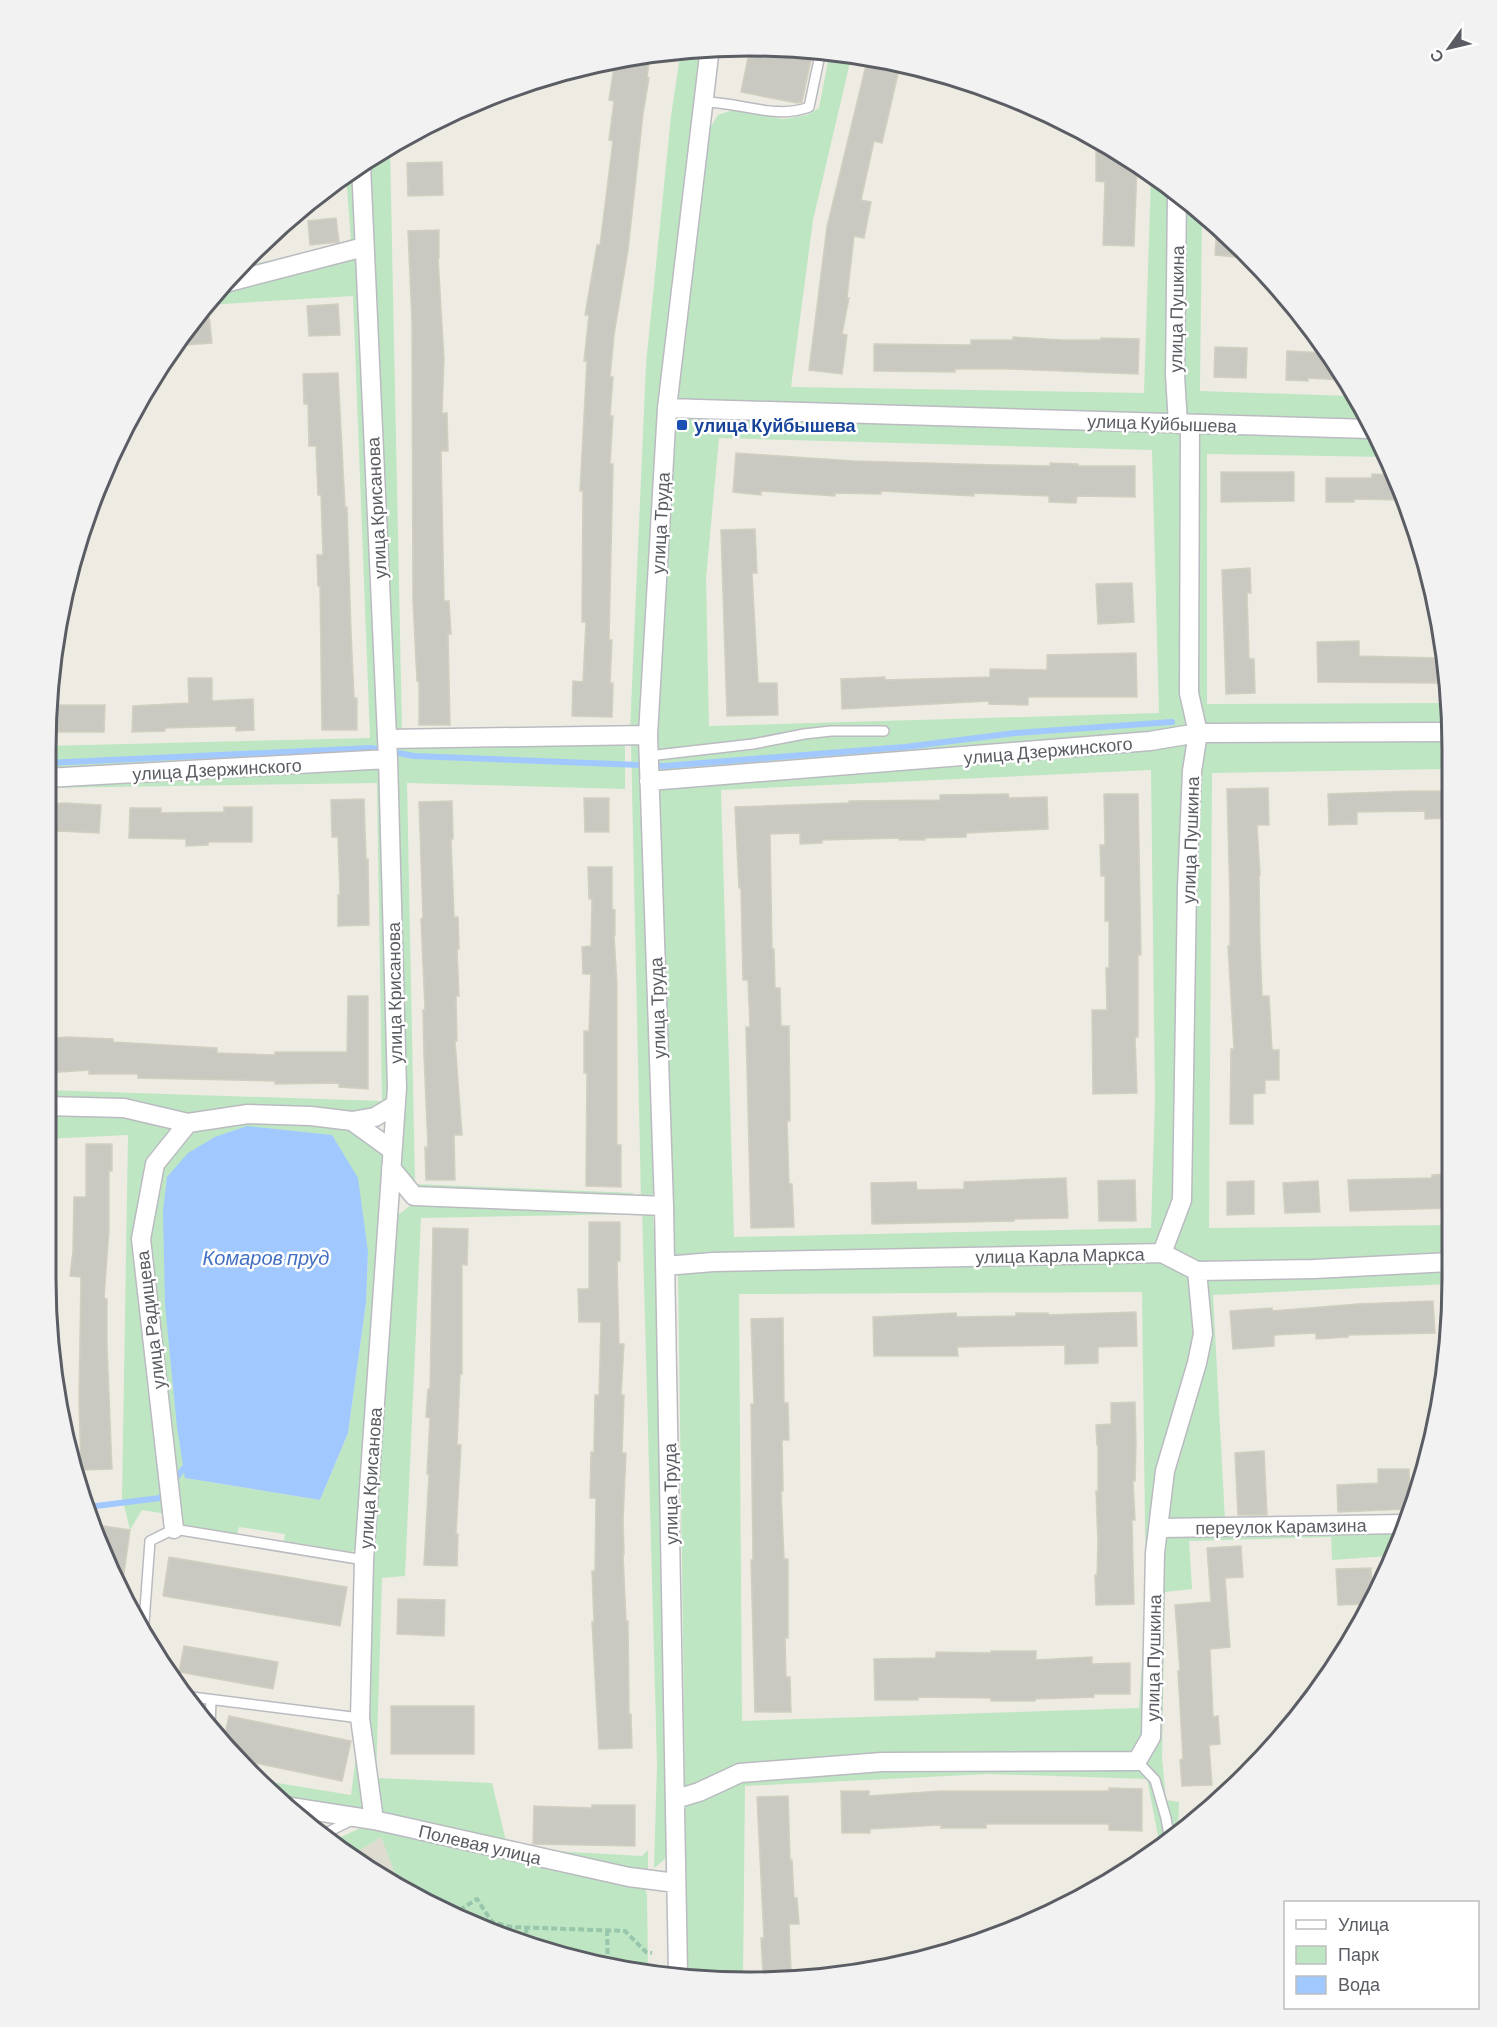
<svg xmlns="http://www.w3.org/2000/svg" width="1497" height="2027" viewBox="0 0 1497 2027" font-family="Barlow,sans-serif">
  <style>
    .education { fill: #dedcd0 }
    .green { fill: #bee6c3; fill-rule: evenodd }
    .water { fill: #a1c9ff }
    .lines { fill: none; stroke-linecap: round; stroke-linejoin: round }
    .stream { stroke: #a1c9ff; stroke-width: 6 }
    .building { fill: #cac9c1; stroke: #d2cfc0; stroke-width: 1.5 }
    .lane-casing { stroke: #babbc1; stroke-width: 12 }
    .street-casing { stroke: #babbc1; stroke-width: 21 }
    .path { stroke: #97c6ab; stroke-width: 4; stroke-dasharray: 6 3; stroke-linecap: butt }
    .lane { stroke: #fff; stroke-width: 9 }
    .street { stroke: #fff; stroke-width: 18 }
    .transit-dot { fill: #1a4fb4; stroke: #fff; stroke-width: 2 }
    .labels { text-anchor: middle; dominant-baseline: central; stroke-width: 5; stroke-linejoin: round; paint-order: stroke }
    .street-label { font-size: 18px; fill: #5a5d63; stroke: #fff }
    .transit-label { font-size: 18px; font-weight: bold; fill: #164399; stroke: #fff; text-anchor: start }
    .water-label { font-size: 20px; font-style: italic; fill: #4270c3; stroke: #fff }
    .rim { fill: none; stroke: #5a5d63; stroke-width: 3 }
  </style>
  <rect width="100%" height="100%" fill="#eeece2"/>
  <!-- education -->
  <path class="education" d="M381 1837 399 1884 354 1854Z"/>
  <!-- green -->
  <path class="green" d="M700 47 660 405 640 728 630 731 646 364 671 116 681 50Z
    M830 51 852 54 813 220 791 387 1144 393 1151 176 1173 191 1171 416 684 402 679 399 678 391 710 128 718 115 733 110 783 119 807 115 819 108Z
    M390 147 402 730 625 726V731L391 734 366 162Z
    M353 170 356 244 230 277 237 268 351 242 346 174Z
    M1182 198 1202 212 1200 391 1350 396 1365 421 1182 415Z
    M360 256 384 755 46 775V746L370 738 353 296 207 305 220 289Z
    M686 415 1181 432 1186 440 1191 727 1186 730 657 772 656 760 661 757 805 737 887 729 753 741 661 752 656 749 671 427 678 418ZM719 438 1152 450 1159 713 709 726 706 578Z
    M1198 433 1374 437 1386 457 1207 454V704L1446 703V727L1206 728 1193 692Z
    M1446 737 1447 769 1212 773 1209 1228 1450 1225V1259L1199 1264 1176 1253 1172 1245 1191 888 1202 743 1210 739Z
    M625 741V789L407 783 415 1184 633 1193V1199L416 1191 395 1166 392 745Z
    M631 741 640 745 654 1194 641 1199Z
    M1192 743 1177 1200 1155 1247 690 1259 675 1256 658 789ZM1151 770 1155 1099 1151 1228 734 1237 721 790Z
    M384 765 391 1103 373 1114 189 1118 45 1102V1090L382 1101 377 783 46 788V782Z
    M45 1112 121 1115 180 1126 151 1162 137 1238 167 1514 142 1510 130 1530 122 1497 128 1135 45 1139Z
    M247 1118 351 1127 383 1152 386 1160 360 1545 352 1552 284 1541 285 1534 239 1527 237 1535 177 1524 146 1239 160 1166 193 1126ZM368 1252 366 1303 348 1433 320 1500 185 1478Z
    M416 1201 634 1207V1214L421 1218 405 1576 382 1578 376 1778 492 1783 506 1841 535 1850 642 1856 648 1850V1871C560 1864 466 1836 380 1815 363 1760 367 1686 368 1629 370 1492 383 1355 393 1219Z
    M642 1208 653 1215 656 1267 668 1852 664 1860 654 1868 657 1765Z
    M1158 1260 1192 1277 1198 1331 1161 1464 1146 1735 1132 1757H883L692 1789 685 1787 678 1274 692 1271ZM1142 1292 1146 1600 1139 1708 742 1721 739 1294Z
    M1450 1266V1284L1213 1295 1225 1521 1406 1514 1403 1522 1165 1523 1169 1473 1201 1363V1276Z
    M1400 1528 1388 1556 1332 1560 1331 1537 1189 1541 1192 1589 1165 1592 1162 1757 1166 1800 1179 1802 1178 1835 1176 1837 1160 1846 1147 1779 989 1774 745 1786 743 1977 688 1974 685 1804 741 1778 884 1766 1142 1762 1164 1534Z
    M358 1741 364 1809 358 1813 277 1799 259 1780 351 1795Z
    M365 1826 645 1887 647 1896 648 1971 612 1969 437 1909 399 1884 381 1837 354 1854 334 1840Z"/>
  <!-- water -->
  <path class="water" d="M247 1126 332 1135 358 1178 368 1252 366 1303 348 1433 320 1500 185 1478 177 1427 165 1305 163 1211 167 1177 188 1153 215 1137Z"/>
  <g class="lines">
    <!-- stream -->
    <path class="stream" d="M46 763 371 748 414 756 664 766 905 747 1015 733 1172 722
      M172 1483 188 1463
      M88 1507 160 1498 166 1491"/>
  </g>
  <!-- building -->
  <path class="building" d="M750 48 813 50 802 102 797 103 741 92Z
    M650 55 647 77 649 78 643 114 628 250 614 335 610 377H613L610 416H613L610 464H613L609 640H612L610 683H613L612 717 572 716 573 681 583 682 586 622H582L583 491H580L587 361H584L589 315H585L597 245H600L613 141 609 140 614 101 609 100 615 61Z
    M868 57 900 65 882 143 874 141 861 200 871 202 864 238 854 236 847 298H849L842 334 847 335 842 374 809 370 827 227Z
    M1096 146H1110L1137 165 1134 246 1103 245 1105 182 1096 181Z
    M442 162 443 195 408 196 407 163Z
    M336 218 339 242 310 245 308 221Z
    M1217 225 1248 258 1215 255Z
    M439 230V258H438L444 359 442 413H447L448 451H441L444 601H449L451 634H448L450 725H419V681H417L413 602 412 322 408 231Z
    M338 304 340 335 309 336 307 306Z
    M209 315 212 343 185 345 184 333 197 316Z
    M1013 337 1062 340H1101V338L1139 339 1138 374 1010 369H955V372L874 371V344L971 345V340H1013Z
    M1215 347 1247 348 1246 378 1214 377Z
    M1287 351 1326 353 1341 380 1308 378V381L1286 380Z
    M338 373 345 507H347L351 632 354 698H357V730H322L320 586H318L317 555H323L321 495H318L316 446H309L308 404H304L303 374Z
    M736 453 853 461 999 465 1050 466V463L1078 464V466H1135V497L1077 496 1076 503 1049 502V496L974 493V496L881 491V494L835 493V496L761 491V495L733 492Z
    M1221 472H1294V501L1221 502Z
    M1372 474 1396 475 1400 486V500L1354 499V502H1326V478H1372Z
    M755 529 757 573H752L758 683H777L778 715 727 716 721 530Z
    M1250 568 1251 593H1247L1249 659H1254L1255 693 1226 694 1222 570Z
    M1132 583 1134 622 1098 624 1096 584Z
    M1359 641V656L1437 658V683L1318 682 1317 642Z
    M1136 653 1137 697H1028V705L989 704V701L842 709 841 679 885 677V680L990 677V669L1047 670V655Z
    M188 678H212V701L253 699 254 730 236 731V726L165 728V731L132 732 133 706 189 703Z
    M46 705H105L104 732H46Z
    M1268 788 1269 825H1257L1260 875H1259L1260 945 1262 996H1269L1272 1050H1279V1080H1265V1093L1253 1094V1124H1230L1231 1049H1234L1228 946H1230V902L1227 789Z
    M1413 791H1447V818L1425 819V811L1357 812V824L1329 825 1328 794Z
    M1008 794 1009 798 1047 797 1048 829 966 833V837L925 838V840H899V838L822 840V843L800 844V833L770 834 772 949H774L775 988H780L781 1026H789L790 1121H787L789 1184H792L794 1227 751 1228 746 1027H750L748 980H743L741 888H739L735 807 849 803V801L940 800V795Z
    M1104 794H1138L1141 955H1138V1037H1135L1137 1093 1093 1094 1092 1010H1107L1106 968H1109V921H1105V876H1101L1100 845H1105Z
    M584 798H609V832H585Z
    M364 799 366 859H368L369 925 338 926V895H340L338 837H332L331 800Z
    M452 801 453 839H451L454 917H458L459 949H457L459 996H456L457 1041H455L462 1135H454L455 1180H426L425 1147H428L424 1055 423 1010H425L421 919 423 918 419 802Z
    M63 803 101 805 99 833 59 831 46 833V805Z
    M224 807H252V842H208V845L186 846V839L129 838 130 808H161V813L224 812Z
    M588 867H612V909L615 910V935H614L617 986V1145H621V1187L586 1186 587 1073H584V1031H589L591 974H583L582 947 591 946 592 899H589Z
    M348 996H368V1089L339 1087V1083L275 1084V1081L138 1078V1074H89V1070L46 1073V1039L68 1037 113 1039V1042L217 1048V1053L275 1055V1052H347Z
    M86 1144H112V1171H109V1229L104 1298 107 1299V1346L112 1469 81 1470 79 1399 81 1277 70 1276 73 1251 74 1197H86Z
    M1449 1174 1450 1208 1350 1211 1348 1180 1432 1178V1175Z
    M1066 1178 1068 1218 1014 1219V1221L872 1224 871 1183 916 1182 917 1190 964 1189V1182Z
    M1135 1180 1136 1221H1099L1098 1181Z
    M1254 1181V1214L1227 1215V1182Z
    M1318 1181 1320 1212 1285 1213 1283 1183Z
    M589 1222H620V1261H617L619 1344H624L621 1395H624L622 1453H626L623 1520 624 1554H623L626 1621H628L629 1714H631L632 1748 599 1749 592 1622H594L592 1571H595L596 1498H590L591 1452H594L595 1395H599L601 1322H579L578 1289H589Z
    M433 1228 468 1229 467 1265 462 1264V1374H460L457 1445H461L456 1534H458L457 1566 424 1565 429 1474H427L430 1418 426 1417 428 1389H430Z
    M1433 1301 1435 1333 1348 1335V1337L1316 1339V1333L1274 1335V1346L1233 1349 1230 1311 1272 1308V1311L1358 1304Z
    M1136 1312 1137 1346 1098 1347V1363L1065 1364V1345L957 1347 958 1356H874L873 1317 956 1313 957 1317 1016 1316V1313H1048V1315Z
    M783 1318 784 1403H788L789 1440H782L783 1491H781L784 1559H788V1638H785L786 1677H790L791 1712H755L751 1560H753L751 1404H754L751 1319Z
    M1135 1402 1136 1444 1135 1481H1133L1135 1520H1132L1134 1604 1096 1605 1095 1575H1097L1098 1542 1096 1491H1098V1445H1097L1096 1425 1111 1424V1403Z
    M1264 1451 1267 1515H1238L1235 1453Z
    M1378 1469H1409L1410 1505 1408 1509 1338 1512 1337 1485 1378 1483Z
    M96 1525 130 1530 122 1588 103 1542Z
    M1241 1546 1243 1577 1225 1578 1230 1647 1210 1649 1213 1717 1218 1716 1220 1744 1209 1745 1212 1785 1182 1786 1180 1760 1183 1759 1178 1671H1180L1175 1605 1211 1602 1207 1548Z
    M169 1557 347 1587 340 1626 163 1596Z
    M1371 1568 1372 1596 1369 1604 1338 1605 1336 1569Z
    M398 1599 445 1600 444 1636 397 1634Z
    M184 1646 278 1662 273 1689 179 1672Z
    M991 1651H1036V1660L1092 1657V1664L1130 1663V1694H1094V1697L1035 1699V1701H991V1698L918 1697V1700H875L874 1659 936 1658V1652L991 1653Z
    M391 1706H474V1754H391Z
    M229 1716 351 1741 342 1781 241 1760 223 1742Z
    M1109 1788 1142 1789V1831L1109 1830V1824H986V1828H941V1825L870 1829V1833H842L841 1791H869V1796L941 1791H1109Z
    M788 1796 790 1860H792L794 1898H797L799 1924H789L791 1972 763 1973 761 1938H764L757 1797Z
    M592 1805H635V1846L533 1844 534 1806 592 1808Z"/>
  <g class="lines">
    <defs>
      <path id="lane" d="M704 102C740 102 776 120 809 107L821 50
        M648 756 753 744 804 734 831 731H884
        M143 1636 150 1541 174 1529 364 1560
        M184 1696 360 1718
        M210 1727 211 1700
        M1137 1761 1155 1780 1166 1818 1170 1841
        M324 1834 354 1819"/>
      <path id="street" d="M361 165 388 759 397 1088 364 1560 360 1718 374 1820
        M1177 195 1175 375 1178 424
        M225 283 364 247
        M667 408 1370 429
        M387 739 648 735
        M46 778 388 759
        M649 781 1150 741 1198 733 1446 732
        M45 1106 124 1108 188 1123 248 1114 311 1116 352 1121 392 1150
        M352 1121 375 1117 395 1105
        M391 1168 414 1196 664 1206
        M1162 1253 1182 1200 1187 887 1192 771 1198 733 1189 693 1190 424
        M665 1266 713 1262 1162 1253 1197 1271 1314 1269 1450 1262
        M1160 1528 1402 1524
        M174 1529 141 1239 155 1164 188 1123
        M676 1799 699 1792 740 1773 882 1762 1137 1761 1151 1737 1155 1553 1165 1471 1197 1363 1203 1334 1197 1271
        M284 1806 374 1820 629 1877 676 1883
        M678 1973 664 1206 648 735 667 408 710 47"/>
    </defs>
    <!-- lane casing -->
    <use href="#lane" class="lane-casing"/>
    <!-- street casing -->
    <use href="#street" class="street-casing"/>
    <!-- path -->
    <path class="path" d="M452 1915 477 1899 492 1922 511 1927 625 1931 646 1952 652 1953
      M526 1927 527 1940
      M607 1930 608 1967"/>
    <!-- lane -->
    <use href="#lane" class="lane"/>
    <!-- street -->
    <use href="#street" class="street"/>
  </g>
  <!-- markers -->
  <rect class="transit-dot" x="676" y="419" width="12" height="12" rx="3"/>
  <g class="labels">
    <!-- street labels -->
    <g class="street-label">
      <text transform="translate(1176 309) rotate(-89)">улица Пушкина</text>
      <text transform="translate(1162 423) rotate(2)">улица Куйбышева</text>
      <text transform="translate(376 508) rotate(-93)">улица Крисанова</text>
      <text transform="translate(660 523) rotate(-87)">улица Труда</text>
      <text transform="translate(1048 750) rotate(-5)">улица Дзержинского</text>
      <text transform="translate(217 769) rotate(-3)">улица Дзержинского</text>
      <text transform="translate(1190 840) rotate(-88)">улица Пушкина</text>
      <text transform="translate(394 993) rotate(-91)">улица Крисанова</text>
      <text transform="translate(657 1008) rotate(-92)">улица Труда</text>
      <text transform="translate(1060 1255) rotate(-1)">улица Карла Маркса</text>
      <text transform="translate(150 1320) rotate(-97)">улица Радищева</text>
      <text transform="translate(370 1478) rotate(-86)">улица Крисанова</text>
      <text transform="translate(670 1494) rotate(-91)">улица Труда</text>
      <text transform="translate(1281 1526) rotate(-1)">переулок Карамзина</text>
      <text transform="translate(1153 1658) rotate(-89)">улица Пушкина</text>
      <text transform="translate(480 1844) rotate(13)">Полевая улица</text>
    </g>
    <!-- transit labels -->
    <g class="transit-label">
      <text x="694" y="425">улица Куйбышева</text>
    </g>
    <!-- water labels -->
    <g class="water-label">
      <text x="266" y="1257">Комаров пруд</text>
    </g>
  </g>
  <!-- crop -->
  <path d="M0 0H1497V2027H0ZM749 56H749A693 693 0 0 1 1442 749V1279A693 693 0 0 1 749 1972H749A693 693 0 0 1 56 1279V749A693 693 0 0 1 749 56Z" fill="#f2f2f3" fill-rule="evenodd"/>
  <path class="rim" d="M749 56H749A693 693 0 0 1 1442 749V1279A693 693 0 0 1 749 1972H749A693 693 0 0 1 56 1279V749A693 693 0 0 1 749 56Z"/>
  <!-- legend -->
  <rect x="1284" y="1901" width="195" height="108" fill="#ffffff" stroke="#bdbec1" stroke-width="1.5"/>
  <rect x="1296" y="1920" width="30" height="9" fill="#ffffff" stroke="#bdbec1" stroke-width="1.5"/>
  <text x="1338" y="1931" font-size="18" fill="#5a5d63">Улица</text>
  <rect x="1296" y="1946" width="30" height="18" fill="#bee6c3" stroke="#bdbec1" stroke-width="1.5"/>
  <text x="1338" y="1961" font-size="18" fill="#5a5d63">Парк</text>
  <rect x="1296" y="1976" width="30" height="18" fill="#a1c9ff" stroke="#bdbec1" stroke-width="1.5"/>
  <text x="1338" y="1991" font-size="18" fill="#5a5d63">Вода</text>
  <!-- north arrow -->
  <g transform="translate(1449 48) rotate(236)" stroke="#ffffff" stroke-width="4.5" paint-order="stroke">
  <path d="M0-4.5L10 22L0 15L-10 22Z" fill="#5a5d63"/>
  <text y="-9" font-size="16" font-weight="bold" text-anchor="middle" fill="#5a5d63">С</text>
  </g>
</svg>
